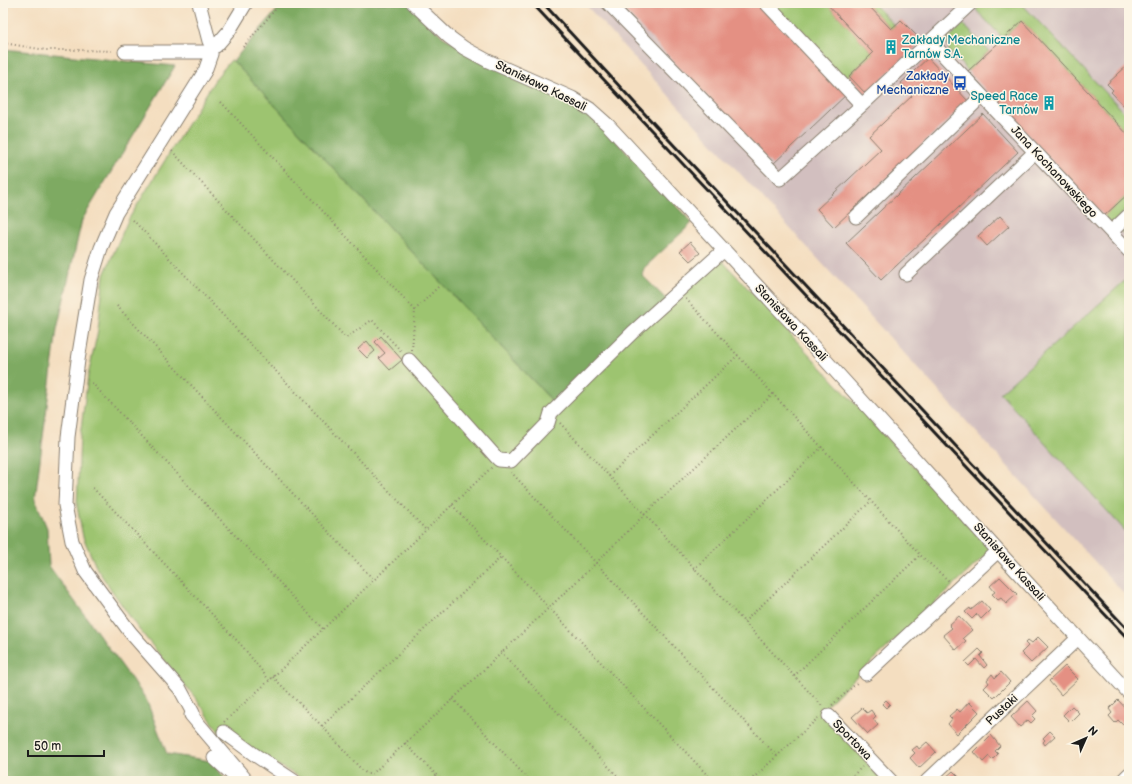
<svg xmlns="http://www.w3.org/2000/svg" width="1132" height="784" viewBox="0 0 1132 784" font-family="'Balsamiq Sans',sans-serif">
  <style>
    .industrial { fill: #d2bfbf }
    .green { fill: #9dc46f; stroke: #5c7046 }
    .forest { fill: #7eaa62; stroke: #4d633f }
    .building { fill: #e49083 }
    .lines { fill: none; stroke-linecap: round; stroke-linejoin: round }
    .minor-casing { stroke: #887d6e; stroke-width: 15 }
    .path { stroke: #887d6e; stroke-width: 2; stroke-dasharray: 1 3; stroke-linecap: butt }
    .minor { stroke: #fff; stroke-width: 13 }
    .rail { stroke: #1c1c1c; stroke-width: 3 }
    .labels { text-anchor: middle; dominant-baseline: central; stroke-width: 3; stroke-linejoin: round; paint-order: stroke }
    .culture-label { font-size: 12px; fill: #0d838f; stroke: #fcf5e5; text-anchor: start }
    .transit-label { font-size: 12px; fill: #164399; stroke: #fcf5e5; text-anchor: end }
    .street-label { font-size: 12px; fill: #1c1c1c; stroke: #fcf5e5 }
  </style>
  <rect width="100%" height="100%" fill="#fcf5e5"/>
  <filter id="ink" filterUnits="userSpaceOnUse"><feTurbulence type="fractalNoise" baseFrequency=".025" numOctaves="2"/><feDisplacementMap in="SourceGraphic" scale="8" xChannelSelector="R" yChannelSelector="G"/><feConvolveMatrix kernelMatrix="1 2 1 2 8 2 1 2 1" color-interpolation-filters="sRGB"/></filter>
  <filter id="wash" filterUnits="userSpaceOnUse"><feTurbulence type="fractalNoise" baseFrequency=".012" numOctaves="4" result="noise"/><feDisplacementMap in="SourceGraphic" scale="16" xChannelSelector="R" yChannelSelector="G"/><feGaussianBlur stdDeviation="0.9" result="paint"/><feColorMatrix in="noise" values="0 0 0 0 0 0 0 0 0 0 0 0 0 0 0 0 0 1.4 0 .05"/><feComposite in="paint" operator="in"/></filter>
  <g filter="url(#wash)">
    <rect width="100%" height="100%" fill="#f4dec0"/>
    <!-- industrial -->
    <path class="industrial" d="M584 3H1129V599Z"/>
    <!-- green -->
    <path class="green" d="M771 3H826L873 53 844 80Z
      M866 3H873L895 26 891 29Z
      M983 3H1021L1125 113 1129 116V136L1022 21 1003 38 976 10Z
      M963 24 989 51 968 71 949 51 948 46V39Z
      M231 60 233 61 554 403 715 253 991 550 862 671 821 711 883 781H306L271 761 221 735 198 701 137 627 97 569 83 537 77 506 80 436 88 376 98 330 104 275 128 220 216 78Z
      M1129 193V207L1112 224 1104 216Z
      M1129 225V240L1121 232Z
      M1129 277V535L1000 393Z"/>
    <!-- forest -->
    <path class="forest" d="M283 3H409L443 37 591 114 692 223 644 268 642 275 666 299 554 403 233 61Z
      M3 49 175 66 82 220 57 329 35 499 47 528 49 566 146 699 167 754 211 761 227 781H3Z"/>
    <g id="blocks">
      <!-- building -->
      <path class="building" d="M618 3H763L848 93 772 165Z
        M826 3H866L891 29 901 20 922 41 866 94 849 76 873 53Z
        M1022 21 1129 136V193L1104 216 968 71Z
        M928 58 968 101 834 227 817 209 881 149 869 136 912 96 901 83Z
        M1129 64V107L1127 109 1111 92 1113 90 1107 84Z
        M983 114 1018 152 881 280 846 243Z
        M1000 216 1009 226 987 246 978 236Z
        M690 242 700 253 690 261 680 251Z
        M381 336 402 360 390 370 379 358 385 353 375 342Z
        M367 341 375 351 367 358 358 349Z
        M1000 577 1017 594 1006 604 1001 598 998 600 992 594 995 592 990 586Z
        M982 601 990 610 981 619 977 614 972 619 965 612 970 608 971 610Z
        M959 616 972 630 963 638 966 641 956 650 943 635 952 628 949 625Z
        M1038 637 1048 647 1031 663 1021 653 1028 646 1025 643 1028 640 1032 643Z
        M979 649 983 653 980 656 987 665 984 668 976 659 969 666 965 662Z
        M1065 666 1078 679 1061 695 1049 681Z
        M1001 672 1010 682 994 698 984 688 989 683 987 680 992 674 995 678Z
        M886 700 890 704 886 708 882 704Z
        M1118 700 1129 712V722L1125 727 1118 720 1115 723 1109 716 1112 713 1109 709Z
        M1028 701 1037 711 1032 716 1035 719 1031 723 1028 720 1020 727 1011 717Z
        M969 702 979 712 957 734 948 724 952 719 949 716 957 709 960 712Z
        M1072 706 1079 713 1070 722 1063 715Z
        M862 708 867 713 871 710 873 713 876 716 873 719 878 725 868 734 852 717Z
        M1050 731 1055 736 1045 745 1043 742 1045 740 1043 738Z
        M991 735 1000 746 995 751 998 754 992 760 989 756 983 762 974 752Z
        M927 742 936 752 919 768 910 758 915 753 912 750 917 746 919 749Z
        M953 771 963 781H942L945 778Z"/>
    </g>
  </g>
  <g filter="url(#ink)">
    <use href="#blocks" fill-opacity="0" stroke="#887d6e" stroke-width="1"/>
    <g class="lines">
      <defs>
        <path id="minor" d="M199 3 209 41 216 46 229 31 246 3
          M413 3 449 37 464 48 488 61 572 98 590 109 608 125 801 333 998 551 1129 693
          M608 3 780 179 862 105 971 3
          M766 3 862 105
          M930 41 1129 251
          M125 52H208L211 54 205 71 116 213 101 248 91 280 78 360 68 437 65 505 72 541 85 571 130 632 180 689 193 713 191 715 247 781
          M856 217 982 96
          M1111 232 1129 215
          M906 274 1035 152
          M409 360 470 428 496 457 499 460 511 461 548 423 551 413 633 332 724 250
          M866 674 998 551
          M829 716 891 781
          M224 732 255 755 294 781
          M214 758 235 777
          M927 781 1078 638
          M1122 781 1129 774"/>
      </defs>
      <!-- minor casing -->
      <use href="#minor" class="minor-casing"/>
      <!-- path -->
      <path class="path" d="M3 43 46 50H79L114 51
        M243 47 281 3
        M221 102 415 310 438 287
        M172 151 346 338 372 320 402 352
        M133 220 426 530
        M686 299 773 394 920 555 949 581
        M117 306 374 580
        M412 350 415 311
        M92 383 323 629
        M560 423 823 707
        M511 472 777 756
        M609 476 738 355
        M93 488 243 647 269 680
        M452 505 713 781
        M694 569 822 447
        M744 622 871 501
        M501 652 622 781
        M794 676 920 555
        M273 677 322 726 361 769 367 774H372L453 699 596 563 645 514 773 394
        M453 699 530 781
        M832 705 858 682
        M224 722 273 677 426 530 492 467
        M322 726 501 557
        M405 743 442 781
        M750 781 818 718
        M847 781 862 767"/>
      <!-- minor -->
      <use href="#minor" class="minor"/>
      <!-- rail -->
      <path class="rail" d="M532 3 1129 640
        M543 3 655 125 1129 631"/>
    </g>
  </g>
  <!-- icons -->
  <defs>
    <symbol id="building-bare" viewBox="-9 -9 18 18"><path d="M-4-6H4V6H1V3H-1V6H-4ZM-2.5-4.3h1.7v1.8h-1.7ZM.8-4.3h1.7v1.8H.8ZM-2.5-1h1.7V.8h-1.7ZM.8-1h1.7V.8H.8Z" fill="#0f9aa8" stroke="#fcf5e5" stroke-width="2.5" paint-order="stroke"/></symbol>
    <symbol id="bus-bare" viewBox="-9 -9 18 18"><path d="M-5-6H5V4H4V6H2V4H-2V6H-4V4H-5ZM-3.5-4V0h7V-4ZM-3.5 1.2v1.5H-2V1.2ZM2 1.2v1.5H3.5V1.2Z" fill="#1a4fb4" stroke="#fcf5e5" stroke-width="2.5" paint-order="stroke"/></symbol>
  </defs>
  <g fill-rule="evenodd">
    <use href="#building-bare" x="881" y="37" width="20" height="20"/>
    <use href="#bus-bare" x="950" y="73" width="20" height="20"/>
    <use href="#building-bare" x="1039" y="93" width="20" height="20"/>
  </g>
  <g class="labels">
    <!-- culture labels -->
    <g class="culture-label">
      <text x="902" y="40">Zakłady Mechaniczne<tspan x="902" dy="14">Tarnów S.A.</tspan></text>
      <text x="1038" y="96" text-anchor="end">Speed Race<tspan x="1038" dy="14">Tarnów</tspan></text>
    </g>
    <!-- transit labels -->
    <g class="transit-label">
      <text x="949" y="76">Zakłady<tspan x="949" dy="14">Mechaniczne</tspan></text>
    </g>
    <!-- street labels -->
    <g class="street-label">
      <text transform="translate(541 86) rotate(26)">Stanisława Kassali</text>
      <text transform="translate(1054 172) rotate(47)">Jana Kochanowskiego</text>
      <text transform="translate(791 323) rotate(47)">Stanisława Kassali</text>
      <text transform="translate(1009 562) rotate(48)">Stanisława Kassali</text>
      <text transform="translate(1002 710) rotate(-43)">Pustaki</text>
      <text transform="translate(852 740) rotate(46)">Sportowa</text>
    </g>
  </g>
  <!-- margin -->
  <rect width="1132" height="784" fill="none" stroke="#fcf5e5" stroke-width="16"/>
  <!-- north arrow -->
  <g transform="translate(1086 738) rotate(45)" stroke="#fcf5e5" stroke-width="3" paint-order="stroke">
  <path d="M0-3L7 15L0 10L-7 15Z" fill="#1c1c1c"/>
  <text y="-6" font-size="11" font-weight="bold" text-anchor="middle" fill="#1c1c1c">N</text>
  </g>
  <!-- scale -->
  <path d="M28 750v6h76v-6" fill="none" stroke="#1c1c1c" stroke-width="2"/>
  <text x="34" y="750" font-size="12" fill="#1c1c1c" stroke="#fcf5e5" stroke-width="3" paint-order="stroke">50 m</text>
</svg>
